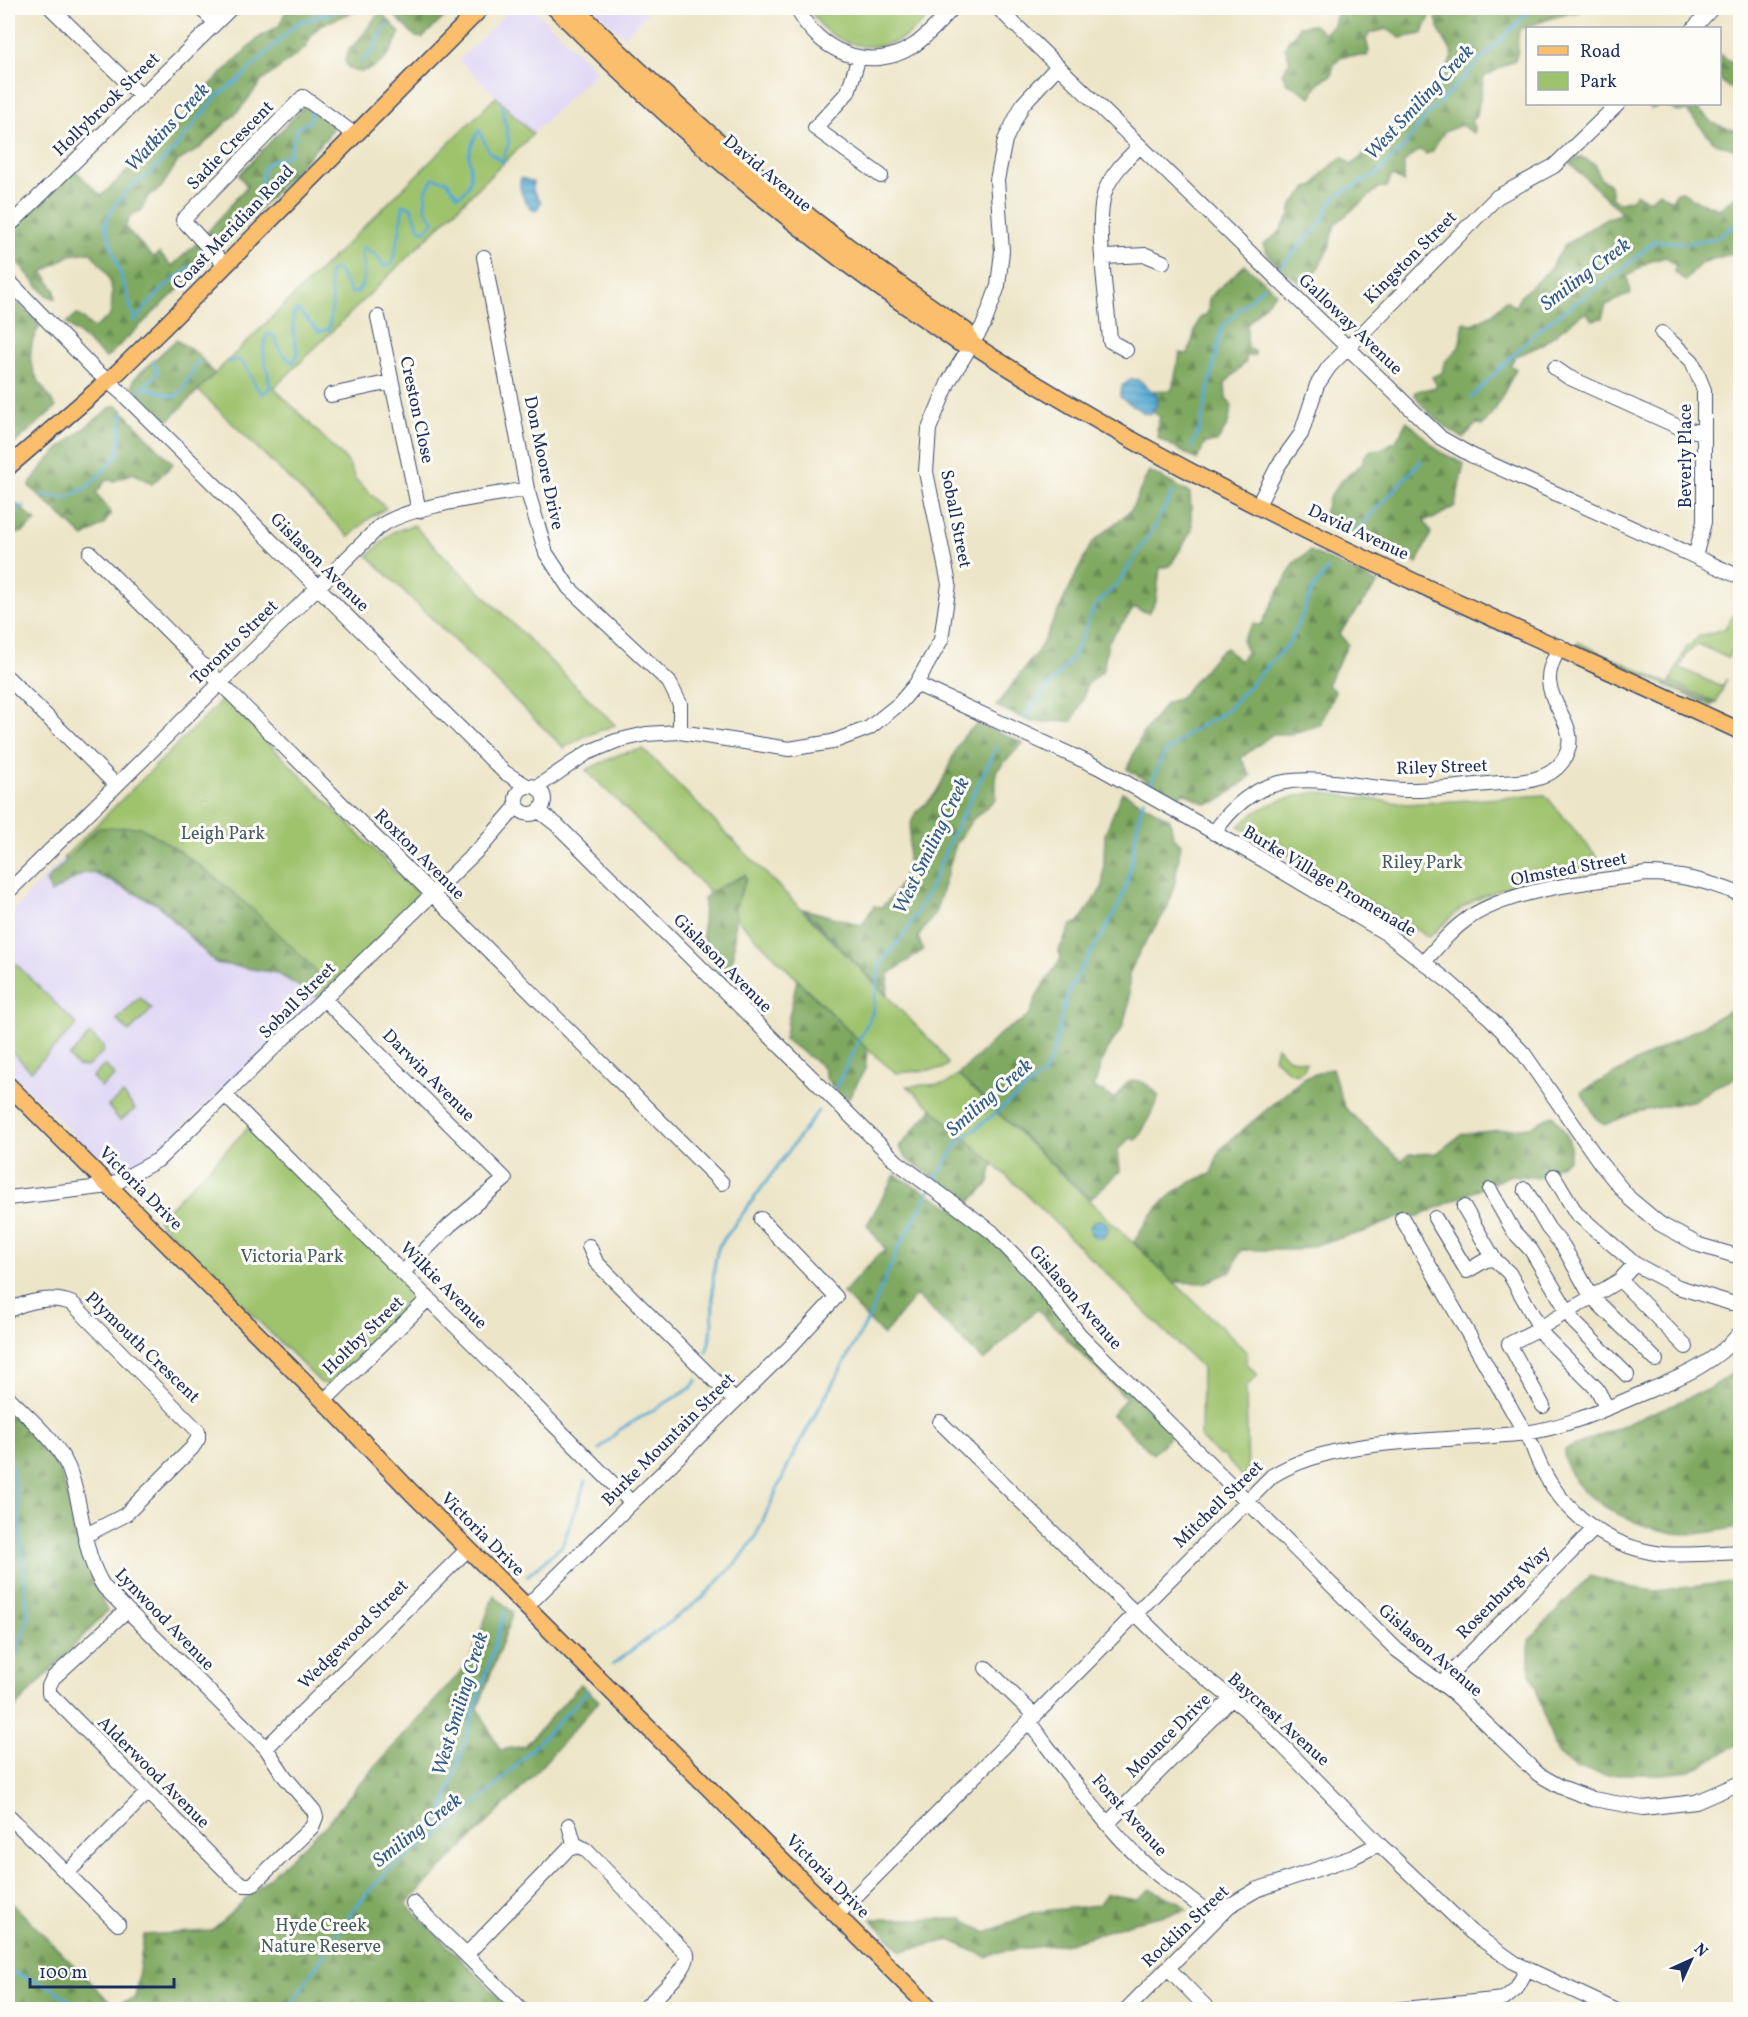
<svg xmlns="http://www.w3.org/2000/svg" width="1748" height="2017" viewBox="0 0 1748 2017" font-family="Vollkorn,serif">
  <style>
    .built { fill: #ded5f5 }
    .green { fill: #9fc36d; stroke: #5d7966; stroke-width: 1.5 }
    .forest { fill: url(#forest-firs); stroke: #4d6c5f; stroke-width: 1.5 }
    .water { fill: url(#water-rules); stroke: #386c98; stroke-width: 1.5 }
    .lines { fill: none; stroke-linecap: round; stroke-linejoin: round }
    .stream { stroke: #56aad2; stroke-width: 3 }
    .minor-casing { stroke: #3a4a6e; stroke-width: 16 }
    .major-casing { stroke: #3a4a6e; stroke-width: 19 }
    .minor { stroke: #fff; stroke-width: 14 }
    .major { stroke: #fabe6d; stroke-width: 16 }
    .labels { text-anchor: middle; dominant-baseline: central; stroke-width: 6; stroke-linejoin: round; paint-order: stroke }
    .street-label { font-size: 18px; fill: #1b2f5e; stroke: #fdfcf7 }
    .park-label { font-size: 18px; fill: #435b62; stroke: #fdfcf7 }
    .water-label { font-size: 20px; font-style: italic; fill: #305a87; stroke: #fdfcf7 }
  </style>
  <defs>
    <pattern id="forest-firs" width="22" height="20" patternUnits="userSpaceOnUse" patternTransform="scale(1.5)"><rect width="22" height="20" fill="#7fa960"/><path d="M5 1l3.5 6h-7zM16 11l3.5 6h-7z" fill="#678a52"/></pattern>
    <pattern id="water-rules" width="6" height="5" patternUnits="userSpaceOnUse" patternTransform="scale(1.5)"><rect width="6" height="5" fill="#56aad2"/><path d="M0 2.5h6" fill="none" stroke="#468bae"/></pattern>
  </defs>
  <rect width="100%" height="100%" fill="#fdfcf7"/>
  <filter id="ink" filterUnits="userSpaceOnUse"><feTurbulence type="fractalNoise" baseFrequency=".0167" numOctaves="2"/><feDisplacementMap in="SourceGraphic" scale="12" xChannelSelector="R" yChannelSelector="G"/><feConvolveMatrix kernelMatrix="1 2 1 2 8 2 1 2 1" color-interpolation-filters="sRGB"/></filter>
  <filter id="wash" filterUnits="userSpaceOnUse"><feTurbulence type="fractalNoise" baseFrequency=".008" numOctaves="4" result="noise"/><feDisplacementMap in="SourceGraphic" scale="24" xChannelSelector="R" yChannelSelector="G"/><feGaussianBlur stdDeviation="1.35" result="paint"/><feColorMatrix in="noise" values="0 0 0 0 0 0 0 0 0 0 0 0 0 0 0 0 0 1.4 0 .05"/><feComposite in="paint" operator="in"/></filter>
  <g filter="url(#wash)">
    <rect width="100%" height="100%" fill="#ede5c7"/>
    <!-- built -->
    <path class="built" d="M512 8H533L597 71 533 133 459 60Z
      M594 8H653L624 37Z
      M63 858 158 905 216 963 277 973 319 998 122 1184 8 1069V916Z"/>
    <!-- green -->
    <path class="green" d="M809 8H938C927 18 917 30 903 38 868 57 826 42 809 8Z
      M496 97 533 134 274 388 348 462 356 480 386 508 368 519 349 537 198 390Z
      M414 525 425 537 615 725 583 737 564 748 368 556 393 532Z
      M1740 607V643L1737 650 1733 648 1728 658 1698 644 1686 655 1680 668 1722 687 1727 679 1716 703 1670 682 1686 648 1700 636 1724 629Z
      M1577 642 1695 696 1714 704 1711 706 1576 645Z
      M224 698 422 898 319 998 277 973 216 963 158 905 63 858Z
      M643 749 938 1048 948 1064 942 1069 896 1073 867 1049 736 918 735 908 746 879 745 875 710 892 586 770 620 754Z
      M1316 792 1407 804 1545 795 1604 865C1562 875 1502 882 1465 906 1452 915 1441 927 1429 937L1239 826C1261 803 1285 798 1316 792Z
      M8 956 77 1025 31 1071 8 1048Z
      M140 997 152 1009 129 1032 117 1020Z
      M90 1034 103 1046V1052L87 1067 77 1066 69 1057Z
      M1277 1047 1287 1058 1306 1062 1305 1068 1298 1074 1289 1072 1274 1057Z
      M105 1065 115 1076 101 1087 92 1077Z
      M958 1075 1247 1352V1364L1258 1375 1246 1387 1248 1478 1244 1479 1223 1455 1220 1456 1201 1439 1202 1368 1023 1191 907 1086 946 1084Z
      M123 1094 135 1109 120 1121 108 1106Z
      M254 1122 426 1295 329 1384 321 1383 157 1220Z"/>
    <!-- forest -->
    <path class="forest" d="M292 8H363L321 25 312 34 305 48 262 81 241 108 199 149 178 161 161 188 148 196 141 211 132 214 125 227 153 257 159 253 172 266 197 243 209 256 208 261 106 358 66 323 77 314 94 328 110 316C116 285 110 274 90 252L70 255 43 272 55 290 56 299 46 295 12 256 9 233 71 172H77L101 196 139 160 159 133 183 120 191 104 258 38 279 26 285 13Z
      M387 8H454L422 38 416 37Z
      M1367 8H1434L1422 34 1400 38 1387 29 1370 33 1366 39 1369 51 1367 56H1343L1334 64 1331 76 1320 81 1311 97 1287 83 1282 73 1290 61 1285 47 1289 39 1295 36 1299 26 1314 25 1324 33 1333 25 1338 12 1356 16Z
      M1449 8H1498L1502 10 1508 8H1585L1576 14 1566 13 1520 29C1515 40 1521 49 1515 60L1484 77 1477 115 1471 121 1475 129 1474 133 1461 125 1444 132 1432 152 1426 154 1420 150 1404 162V182L1393 176 1391 177 1387 187 1379 188 1335 224 1329 248 1310 283 1305 286C1289 275 1272 265 1263 245L1279 233 1290 215 1292 205 1307 188 1315 186 1322 174 1342 157 1352 165 1383 137 1410 122 1435 98 1453 54 1440 32 1436 18Z
      M378 14H383L400 33C396 40 392 51 386 58 375 69 349 82 345 59 348 46 356 45 363 35 368 28 372 21 378 14Z
      M1720 55 1740 67V88L1728 87 1720 80Z
      M1647 104C1679 103 1691 97 1712 123 1722 126 1730 130 1740 131V151L1715 143 1686 110 1678 112 1663 104 1651 109Z
      M305 105 336 124 326 138 226 244 216 243 207 233 247 186 239 175Z
      M1581 157 1595 164 1600 178 1610 185 1612 198 1618 203 1631 199 1637 194 1649 201 1659 192 1672 201 1676 192 1683 191 1692 199 1719 209 1740 193V251L1701 263 1685 281 1674 271 1676 266 1666 257 1648 262 1627 277 1631 293 1606 305 1602 318 1592 320 1587 313 1582 314 1541 345 1515 357 1510 365 1516 369 1495 410 1482 426 1477 423 1463 438C1444 427 1425 413 1414 393 1419 388 1429 391 1437 386L1432 377 1442 373 1444 363 1459 347 1464 322 1472 324 1493 314 1506 300 1515 307 1520 297 1550 269 1565 245 1603 220 1622 213 1570 163Z
      M1245 265 1276 292 1247 324V348L1254 351 1255 355 1247 356 1245 363 1225 383 1226 398 1232 406 1228 424 1217 442 1205 443 1197 460 1158 438 1157 427 1160 417 1152 411 1151 391 1172 390 1180 353 1188 354 1199 319 1208 313 1209 297Z
      M17 302 40 325C19 361 36 377 56 407L8 449V312Z
      M176 340 198 354 214 374 169 420 132 387 134 379Z
      M112 406H118L173 464 152 484 133 473 114 481 106 480 96 493 111 513 104 524 84 537 29 486C46 454 85 429 112 406Z
      M1407 421 1440 452 1464 464 1455 506 1433 519 1424 520 1431 533 1417 563 1322 519 1330 496 1340 482 1362 464 1364 457 1371 450 1381 449 1396 441Z
      M1149 471 1190 493 1192 530 1170 566 1160 568 1156 601 1149 613 1134 608 1108 642 1103 671 1087 684 1083 700 1072 721 1031 722 996 706 1040 648 1091 544 1131 510Z
      M8 497 36 521 23 532 8 535Z
      M1310 551 1378 583 1339 634 1348 644 1327 685 1335 691 1320 725 1290 734H1273L1241 758 1251 776 1219 801 1206 804 1183 792 1178 799 1127 769 1142 735 1166 703 1180 698 1218 653 1226 648 1239 661 1247 652 1242 640 1253 624 1261 625 1294 563Z
      M978 724 1023 743 996 771V799L972 820 956 844 935 914 918 937 923 950 889 974 887 995 803 909 862 925 874 906 881 907C900 892 908 869 909 845 910 836 909 826 913 818 918 807 929 803 935 794 952 769 952 740 978 724Z
      M1122 792 1170 819 1173 836 1181 844 1175 882 1167 909 1141 949 1129 974V1004L1122 1028 1104 1055 1094 1087 1115 1099C1119 1095 1122 1086 1127 1083 1139 1075 1153 1088 1159 1097 1154 1106 1142 1136 1136 1140L1131 1138 1118 1150 1120 1171 1090 1199 958 1075 1001 1033 1029 1016 1038 993 1061 959 1059 950 1071 925 1079 922 1103 886 1105 834Z
      M140 827C211 866 270 924 326 981L312 994 277 973 216 963 160 905 97 872 84 873 51 893 46 881 98 828Z
      M745 875 746 878 735 908 734 955 725 979 702 949 704 899 710 892Z
      M797 980 867 1049 865 1069 846 1103 826 1078 823 1067 784 1039Z
      M1740 1005V1069L1734 1079 1716 1086 1696 1100 1636 1112 1604 1125 1596 1118 1581 1092Z
      M1332 1068 1344 1107 1401 1161 1409 1154 1437 1153 1462 1134 1530 1127 1553 1115C1563 1130 1574 1140 1569 1159L1538 1178 1511 1175 1419 1216 1401 1217 1363 1232 1296 1250H1241L1231 1272 1204 1283 1173 1282 1134 1242C1151 1210 1176 1184 1211 1174L1220 1150 1233 1138 1304 1078Z
      M932 1109 993 1163 989 1183 970 1202 908 1160 899 1147Z
      M895 1175 964 1214 1021 1268 1173 1433 1153 1454 1112 1415 1126 1398 1037 1309 984 1361 916 1295 883 1335 843 1293 877 1256 886 1250 867 1225Z
      M1740 1368V1527C1723 1529 1703 1535 1685 1534 1645 1532 1563 1498 1564 1450L1709 1389Z
      M8 1407 41 1440 58 1463 92 1579 107 1611 8 1715Z
      M1590 1576 1628 1587 1655 1591 1740 1581V1744L1690 1771 1663 1774H1603L1577 1769 1556 1752 1529 1666V1640Z
      M494 1595 513 1613 478 1708 500 1750 525 1746 581 1684 599 1701 519 1791 406 1904 510 2009H8V1899L113 2005 135 1999 144 1935 211 1931 327 1824 354 1790 469 1663Z
      M1150 1889 1179 1902 1187 1910 1134 1922 1069 1943 1003 1951 986 1957 950 1940 902 1951 871 1919H963L986 1933 1034 1912 1098 1905 1106 1894 1137 1899Z"/>
    <!-- water -->
    <path class="water" d="M521 178 533 182V191L541 202 536 211C526 208 517 188 521 178Z
      M1132 379 1139 380 1157 395V404L1151 414 1144 413 1120 397 1122 386Z
      M1090 1229a9 9 0 1 1 18 0a9 9 0 1 1-18 0Z"/>
    <g class="lines">
      <!-- stream -->
      <path class="stream" d="M396 15 404 8
        M361 62 373 51 387 24
        M223 238 230 224 257 202 264 168 269 162 289 155 297 128 310 121 312 110
        M1281 267 1320 224 1335 197 1378 173 1405 146 1427 115 1532 8
        M135 321 105 224 114 206 131 186 146 177 173 151 216 97 241 78 297 23 345 8
        M135 321C154 296 177 274 204 258
        M229 362 238 359C254 371 252 387 263 394L270 387C269 368 258 353 268 334L274 336 281 352 293 363 298 352 294 337 293 314 298 310 319 332 329 329 332 304 329 273 335 269 340 273 351 293H356C371 280 359 262 363 247L375 254 385 267 392 264 400 230 403 205 411 207 420 229 426 231 434 221 425 208 426 191 433 178 447 181 458 196C474 188 471 172 469 157 469 150 475 136 479 130L489 152 502 162 509 142 502 107
        M144 387 175 397 183 390 198 361
        M139 391 158 373 154 362
        M1471 398 1539 329 1620 271 1655 241 1688 243 1717 238 1740 221
        M1191 448 1200 428 1222 327 1264 286
        M41 495 67 498 88 487 118 455 123 413
        M8 512 24 506
        M1354 533 1421 461
        M1023 718 1072 658 1095 606 1119 582 1154 528 1173 492
        M1148 790 1164 754 1189 733 1226 711 1291 641 1313 589 1328 569
        M836 1087 872 1014 880 965 906 932 931 887 950 840 997 747
        M933 1184 957 1144 1043 1075C1060 1049 1057 1020 1069 992 1084 957 1111 929 1124 892 1135 862 1133 829 1144 799
        M706 1352C719 1319 707 1280 719 1246L818 1111
        M8 1446 18 1502 28 1619 8 1677
        M599 1450 619 1430 691 1388 697 1380
        M527 1576 562 1546 586 1481
        M613 1664 701 1599 740 1559 755 1538 792 1457 870 1316 894 1257 930 1190
        M435 1837 505 1612
        M8 1971 49 1986 83 2010
        M287 2010 357 1905 389 1869 443 1833 499 1783 587 1692"/>
    </g>
  </g>
  <g filter="url(#ink)">
    <g class="lines">
      <defs>
        <path id="minor" d="M51 8 141 96
          M200 8 216 23
          M797 8C817 51 869 74 913 46 928 36 940 21 953 8
          M998 8 1441 438 1471 455 1740 577
          M1694 28 1712 8
          M859 57 848 92 815 128 881 176
          M8 227 231 8
          M484 257 527 489 546 553 569 588 669 682 680 704V732
          M1104 257 1146 255 1163 262
          M225 265 183 220 303 97 354 134
          M8 280 94 369 124 395 504 772 527 786
          M378 317 419 511
          M1662 333 1692 361 1704 390V522L1695 557
          M1126 350 1110 341C1108 304 1093 220 1106 189 1113 172 1127 159 1140 146
          M1555 368 1568 377 1681 428 1704 433
          M331 395 391 382
          M1257 507 1278 466 1301 434 1317 385 1329 367 1497 197 1554 166 1618 104
          M90 553 722 1183
          M8 678 116 785
          M916 684 1100 768 1265 861 1387 934 1449 982 1491 1019 1524 1054 1601 1164 1630 1199 1660 1224 1699 1245 1740 1257
          M516 800a14 14 0 1 1 28 0a14 14 0 1 1-28 0Z
          M537 787 587 753 616 741 646 734 680 732 789 749 832 742 869 728 899 704 916 684 941 640 949 584 926 472 929 429 949 381 984 324 998 286 1002 251 997 180 1005 140 1023 104 1058 66
          M539 811 557 825 897 1162 992 1232 1034 1276 1079 1334 1397 1650 1454 1693 1538 1774 1561 1787 1593 1799 1643 1808 1696 1802 1740 1783
          M1214 833C1267 754 1327 786 1404 790 1436 791 1468 785 1500 783 1522 782 1548 781 1562 762 1584 730 1551 711 1549 681 1548 668 1555 657 1560 646
          M8 892 379 527C409 505 489 496 527 489
          M1424 962C1438 946 1452 929 1470 917 1517 887 1592 882 1646 874 1681 874 1709 882 1740 894
          M325 1000 505 1179 450 1225 403 1272
          M226 1096 632 1503
          M1554 1176 1576 1213 1635 1264
          M1525 1189 1548 1228 1563 1246 1591 1296 1656 1360
          M1490 1190 1514 1232 1531 1250 1574 1322 1627 1375
          M8 1198 110 1186 158 1160 484 844 517 806
          M1464 1207 1494 1259
          M1402 1218 1532 1445C1552 1504 1600 1546 1662 1554 1688 1556 1715 1553 1740 1552
          M1435 1218 1467 1271 1486 1260 1494 1259 1509 1273 1540 1328 1509 1344 1543 1406
          M589 1246 596 1262 735 1401
          M1620 1280 1686 1347
          M8 1311C26 1301 53 1295 73 1304L198 1431V1439L192 1448 125 1515 86 1535
          M8 1397C29 1418 55 1439 68 1467 84 1505 81 1552 104 1587L266 1748 285 1777 314 1811 316 1817 312 1827 252 1885H244L233 1878 49 1693V1686L53 1678 127 1610
          M324 1401 429 1298
          M1607 1408 1597 1389 1544 1336 1540 1328 1620 1280 1635 1264 1678 1287 1731 1303
          M940 1422 1182 1659 1245 1709 1283 1746 1379 1844 1471 1932 1515 1963 1615 2010
          M526 1607 790 1347 836 1297 761 1219
          M986 1668 1035 1716
          M1441 1683 1594 1529
          M1029 1722C1065 1770 1100 1820 1143 1862 1166 1884 1193 1898 1215 1919
          M266 1748 468 1549
          M9 1816 118 1924
          M1108 1823 1231 1699
          M569 1825 575 1846
          M67 1873 147 1793
          M413 1903 522 2010
          M837 1915 1272 1476C1340 1434 1447 1443 1525 1433 1569 1427 1609 1407 1650 1390 1684 1376 1716 1362 1740 1333
          M466 1955 568 1849 579 1846 586 1850 687 1954C690 1969 654 1998 643 2010
          M1168 1968 1209 2010
          M1126 2010 1229 1906 1256 1890 1353 1857 1379 1844
          M1394 2010 1504 1999 1516 1989 1527 1969"/>
        <path id="major" d="M555 8C640 93 729 173 825 247 868 281 914 311 959 343L972 344C1213 501 1480 610 1740 731
          M575 8C694 128 826 236 966 331L972 344
          M8 467 117 373 170 321 481 8
          M8 1085 324 1401 411 1492 932 2010"/>
      </defs>
      <!-- minor casing -->
      <use href="#minor" class="minor-casing"/>
      <!-- major casing -->
      <use href="#major" class="major-casing"/>
      <!-- minor -->
      <use href="#minor" class="minor"/>
      <!-- major -->
      <use href="#major" class="major"/>
    </g>
  </g>
  <g class="labels">
    <!-- street labels -->
    <g class="street-label">
      <text transform="translate(107 105) rotate(-44)">Hollybrook Street</text>
      <text transform="translate(231 146) rotate(-46)">Sadie Crescent</text>
      <text transform="translate(767 174) rotate(40)">David Avenue</text>
      <text transform="translate(234 228) rotate(-46)">Coast Meridian Road</text>
      <text transform="translate(1411 258) rotate(-45)">Kingston Street</text>
      <text transform="translate(1350 325) rotate(44)">Galloway Avenue</text>
      <text transform="translate(416 410) rotate(78)">Creston Close</text>
      <text transform="translate(1686 456) rotate(-90)">Beverly Place</text>
      <text transform="translate(543 463) rotate(78)">Don Moore Drive</text>
      <text transform="translate(955 519) rotate(79)">Soball Street</text>
      <text transform="translate(1358 533) rotate(25)">David Avenue</text>
      <text transform="translate(319 563) rotate(45)">Gislason Avenue</text>
      <text transform="translate(235 643) rotate(-44)">Toronto Street</text>
      <text transform="translate(1442 768) rotate(-2)">Riley Street</text>
      <text transform="translate(419 855) rotate(45)">Roxton Avenue</text>
      <text transform="translate(1569 870) rotate(-11)">Olmsted Street</text>
      <text transform="translate(1329 882) rotate(31)">Burke Village Promenade</text>
      <text transform="translate(722 964) rotate(45)">Gislason Avenue</text>
      <text transform="translate(298 1001) rotate(-45)">Soball Street</text>
      <text transform="translate(428 1076) rotate(45)">Darwin Avenue</text>
      <text transform="translate(140 1189) rotate(45)">Victoria Drive</text>
      <text transform="translate(443 1286) rotate(45)">Wilkie Avenue</text>
      <text transform="translate(1075 1298) rotate(49)">Gislason Avenue</text>
      <text transform="translate(364 1336) rotate(-44)">Holtby Street</text>
      <text transform="translate(142 1348) rotate(44)">Plymouth Crescent</text>
      <text transform="translate(669 1440) rotate(-45)">Burke Mountain Street</text>
      <text transform="translate(1219 1505) rotate(-44)">Mitchell Street</text>
      <text transform="translate(482 1535) rotate(45)">Victoria Drive</text>
      <text transform="translate(1504 1593) rotate(-45)">Rosenburg Way</text>
      <text transform="translate(164 1620) rotate(46)">Lynwood Avenue</text>
      <text transform="translate(354 1635) rotate(-45)">Wedgewood Street</text>
      <text transform="translate(1430 1651) rotate(41)">Gislason Avenue</text>
      <text transform="translate(1278 1720) rotate(42)">Baycrest Avenue</text>
      <text transform="translate(1169 1736) rotate(-45)">Mounce Drive</text>
      <text transform="translate(153 1773) rotate(45)">Alderwood Avenue</text>
      <text transform="translate(1129 1816) rotate(48)">Forst Avenue</text>
      <text transform="translate(827 1877) rotate(45)">Victoria Drive</text>
      <text transform="translate(1186 1927) rotate(-43)">Rocklin Street</text>
    </g>
    <!-- park labels -->
    <g class="park-label">
      <text x="223" y="834">Leigh Park</text>
      <text x="1422" y="863">Riley Park</text>
      <text x="292" y="1257">Victoria Park</text>
      <text x="321" y="1926">Hyde Creek<tspan x="321" dy="21">Nature Reserve</tspan></text>
    </g>
    <!-- water labels -->
    <g class="water-label">
      <text transform="translate(1420 103) rotate(-47)">West Smiling Creek</text>
      <text transform="translate(168 128) rotate(-47)">Watkins Creek</text>
      <text transform="translate(1586 275) rotate(-37)">Smiling Creek</text>
      <text transform="translate(932 846) rotate(-64)">West Smiling Creek</text>
      <text transform="translate(990 1098) rotate(-41)">Smiling Creek</text>
      <text transform="translate(461 1704) rotate(-73)">West Smiling Creek</text>
      <text transform="translate(418 1831) rotate(-38)">Smiling Creek</text>
    </g>
  </g>
  <!-- margin -->
  <rect width="1748" height="2017" fill="none" stroke="#fdfcf7" stroke-width="30"/>
  <!-- legend -->
  <rect x="1526" y="27" width="195" height="78" fill="#fdfcf7" stroke="#a3aaba" stroke-width="1.5"/>
  <rect x="1538" y="46" width="30" height="9" fill="#fabe6d" stroke="#a3aaba" stroke-width="1.5"/>
  <text x="1580" y="57" font-size="18" fill="#1b2f5e">Road</text>
  <rect x="1538" y="72" width="30" height="18" fill="#9fc36d" stroke="#a3aaba" stroke-width="1.5"/>
  <text x="1580" y="87" font-size="18" fill="#1b2f5e">Park</text>
  <!-- north arrow -->
  <g transform="translate(1691 1960) rotate(45)" stroke="#fdfcf7" stroke-width="4.5" paint-order="stroke">
  <path d="M0-4.5L10 22L0 15L-10 22Z" fill="#1b2f5e"/>
  <text y="-9" font-size="16" font-weight="bold" text-anchor="middle" fill="#1b2f5e">N</text>
  </g>
  <!-- scale -->
  <path d="M30 1978v9h144v-9" fill="none" stroke="#1b2f5e" stroke-width="3"/>
  <text x="39" y="1978" font-size="18" fill="#1b2f5e" stroke="#fdfcf7" stroke-width="4.5" paint-order="stroke">100 m</text>
</svg>
